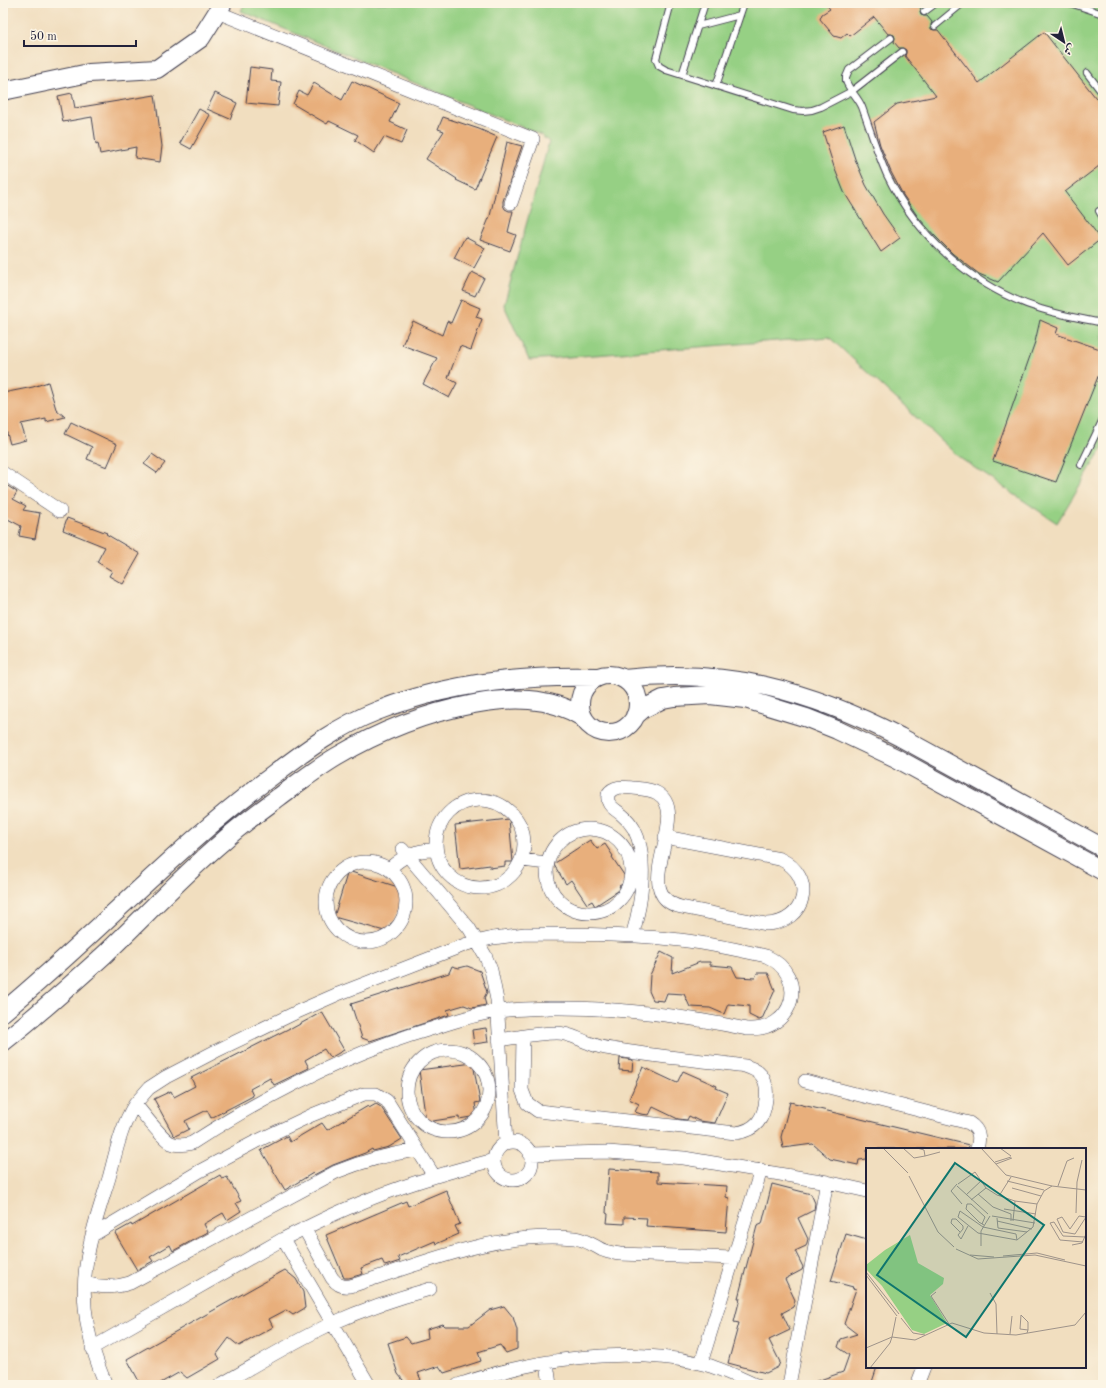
<svg xmlns="http://www.w3.org/2000/svg" width="1106" height="1388" viewBox="0 0 1106 1388" font-family="'Old Standard TT',Amiri,serif">
  <style>
    .green { fill: #96d084; stroke: #5c7960 }
    .building { fill: #e8af7b }
    .lines { fill: none; stroke-linecap: round; stroke-linejoin: round }
    .service-casing { stroke: #413e4f; stroke-width: 8 }
    .minor-casing { stroke: #413e4f; stroke-width: 14 }
    .secondary-casing { stroke: #413e4f; stroke-width: 20 }
    .service { stroke: #fff; stroke-width: 6 }
    .minor { stroke: #fff; stroke-width: 13 }
    .secondary { stroke: #fff; stroke-width: 18 }
    .inset-road { fill: none; stroke: #9e938a; stroke-width: 1 }
    .view { fill: #0f766e; fill-opacity: 0.15; stroke: #0f766e; stroke-width: 2 }
    .inset-edge { fill: none; stroke: #22223b; stroke-width: 2 }
  </style>
  <rect width="100%" height="100%" fill="#fcf5e5"/>
  <filter id="ink" filterUnits="userSpaceOnUse"><feTurbulence type="fractalNoise" baseFrequency=".025" numOctaves="2"/><feDisplacementMap in="SourceGraphic" scale="8" xChannelSelector="R" yChannelSelector="G"/><feConvolveMatrix kernelMatrix="1 2 1 2 8 2 1 2 1" color-interpolation-filters="sRGB"/></filter>
  <filter id="wash" filterUnits="userSpaceOnUse"><feTurbulence type="fractalNoise" baseFrequency=".012" numOctaves="4" result="noise"/><feDisplacementMap in="SourceGraphic" scale="16" xChannelSelector="R" yChannelSelector="G"/><feGaussianBlur stdDeviation="0.9" result="paint"/><feColorMatrix in="noise" values="0 0 0 0 0 0 0 0 0 0 0 0 0 0 0 0 0 1.4 0 .05"/><feComposite in="paint" operator="in"/></filter>
  <g filter="url(#wash)">
    <rect width="100%" height="100%" fill="#f1debf"/>
    <!-- green -->
    <path class="green" d="M245 3H1103V447L1057 523 960 458 829 337 529 360 504 305 549 142 541 135 241 11Z"/>
    <g id="blocks">
      <!-- building -->
      <path class="building" d="M825 3H917L921 9 920 12 921 15 924 16H927L932 22 931 25V29L934 30H938L979 83 1044 32 1103 107V163L1065 192 1101 239 1068 265 1043 233 998 282 979 274 953 254 935 236 918 217 903 195 891 172 880 145 874 122 897 104 936 96 905 56 906 53V50L903 48H899L894 42 895 38 894 35 891 34H888L874 17 850 36 847 33 841 38 834 36 820 19 822 14 830 9Z
        M250 67 272 70 271 81 281 82 278 106 246 103Z
        M352 81 399 103 390 122 407 130 401 144 384 137 374 153 355 140 358 135 329 121 327 124 293 104 299 91 307 95 314 83 342 100Z
        M72 93 75 108 155 95 162 146 160 162 135 158 136 147 100 154 98 143 96 144 92 117 63 122 58 96Z
        M215 93 237 103 230 119 207 109Z
        M199 109 210 115 191 149 180 143Z
        M443 117 479 129 497 137 475 189 456 180 457 179 426 159 444 131 438 129Z
        M844 125 855 159 866 185 883 214 900 238 881 252 844 192 834 167 823 132Z
        M507 142 522 146 503 201V205L505 209 509 211H513L508 232 516 235 510 251 480 240 490 216Z
        M465 237 485 248 474 268 454 258Z
        M472 272 484 278 475 296 463 291Z
        M461 300 480 308 476 317 482 319 471 350 460 346 448 378 457 383 449 398 423 384 437 358 402 345 413 321 442 335 447 321 451 323Z
        M1040 320 1058 328 1056 334 1103 350V364L1056 482 993 461 1035 342Z
        M48 382 56 409 65 417 46 422V419L21 424 26 440 10 444 3 419V393L33 387Z
        M71 422 117 444 107 467 87 459 92 447 65 434Z
        M152 454 165 463 157 473 144 464Z
        M3 483 17 492 13 499 26 506 23 510 40 513 35 539 19 536 21 526 4 517 3 518Z
        M67 518 107 533 106 534 140 554 123 584 109 576 112 571 97 562 105 547 63 530Z
        M509 819 513 862H505V866L490 868V865L460 869 455 825Z
        M590 840 597 849 605 844 613 856 612 857 628 881 619 886 621 889 595 906 592 901 587 904 571 880 566 884 554 865 555 863Z
        M348 871 401 888 399 894 403 896 399 910 394 924 391 923 388 932 334 917Z
        M661 952 673 958 672 973 700 962H710V965L732 967 737 977 755 978 757 973H768L775 990 762 1019 759 1020 749 1015V1006L728 1004 724 1014 710 1008 690 1007 684 994 667 993 664 1001 653 1000 649 991 650 975Z
        M452 966 459 968 467 966 480 971 487 992 484 998 486 1005 472 1008 464 1005 447 1010 449 1015 370 1041 362 1038 351 1004 449 973Z
        M322 1012 344 1050 330 1058 324 1049 305 1060 309 1068 274 1085 270 1078 250 1089 253 1096 211 1118 207 1110 185 1121 189 1129 175 1136 173 1134 154 1099 171 1091 174 1097 195 1086 191 1078 290 1028 291 1029Z
        M486 1028 488 1042 474 1044 472 1030Z
        M620 1058 633 1060 632 1071 619 1070Z
        M473 1063 480 1102 475 1103 477 1116 459 1119V1117L426 1122 419 1070Z
        M643 1067 677 1083 683 1071 717 1086 716 1088 728 1093 715 1123 699 1121 689 1116 687 1120 678 1119 653 1107 649 1115 641 1114 635 1112 639 1104 629 1099Z
        M790 1102 969 1145 968 1149H867V1159L859 1160 858 1165 830 1159 813 1144 783 1148 781 1137Z
        M376 1104 381 1107 402 1139 389 1147 373 1151 372 1149 365 1153 333 1165 314 1175 313 1173 285 1190 261 1150 287 1136 290 1142 322 1123 327 1130 368 1106 369 1108Z
        M609 1169 658 1172V1182L727 1186 726 1197 729 1198 726 1232 646 1226 647 1218 624 1217V1224L607 1223 608 1214 606 1213Z
        M220 1175 222 1179 227 1177 241 1201 236 1203 241 1211 227 1220 223 1213 204 1224 208 1232 173 1251 170 1245 150 1257 153 1261 137 1270 115 1233 131 1224 132 1226Z
        M772 1184 811 1194 815 1203 814 1210 798 1218 808 1239 806 1246 795 1251 803 1267 802 1270 785 1279 795 1300 793 1307 782 1313 790 1330 769 1340 780 1362 778 1367 766 1373 728 1363 739 1323 734 1322 740 1298H738L757 1226 762 1224Z
        M446 1190 460 1224 455 1226 459 1234 436 1244 435 1241 398 1257 400 1261 385 1266 382 1260 361 1268 363 1274 349 1278H344L326 1235 406 1201 408 1206Z
        M846 1234 867 1240V1367H877L871 1385H812L811 1383 843 1372 849 1355 838 1347 841 1339 857 1334 844 1324 856 1289 852 1288 853 1287 831 1281Z
        M285 1270 296 1279 303 1292 305 1308 293 1315 286 1310 269 1319 273 1327 239 1346 229 1338 217 1354 220 1359 187 1378 180 1372 157 1385H141L127 1359Z
        M504 1306 513 1317 517 1330V1349L506 1353 500 1345 478 1352 481 1361 444 1373 439 1366 418 1373 421 1380 407 1385 398 1374 388 1343 406 1337 411 1343 428 1338 427 1329 443 1324 445 1326H469L490 1310Z"/>
    </g>
  </g>
  <g filter="url(#ink)">
    <use href="#blocks" fill-opacity="0" stroke="#413e4f" stroke-width="1"/>
    <g class="lines">
      <defs>
        <path id="service" d="M671 3 656 59 659 66 666 70 793 110 803 111 812 110 821 107 852 91 902 52
          M1070 3 1103 14
          M924 12 936 3
          M698 26 740 15
          M935 26 963 3
          M891 38 849 70 846 77V81C849 90 858 97 862 107 870 129 877 153 887 175 917 237 975 289 1041 309 1061 315 1082 319 1103 323
          M1087 73 1103 94
          M682 75 705 3
          M716 86 744 3
          M1099 211 1103 218
          M1081 465 1103 419"/>
        <path id="minor" d="M217 12 533 139 511 203
          M3 473 60 511
          M436 844a44 44 0 1 1 88 0a44 44 0 1 1-88 0Z
          M547 871a42 42 0 1 1 84 0a42 42 0 1 1-84 0Z
          M402 849 469 928 485 955 491 970 497 1000 506 1143
          M522 860 547 863
          M326 902a40 40 0 1 1 80 0a40 40 0 1 1-80 0Z
          M389 869C403 856 417 849 436 850
          M525 934C573 934 622 934 671 939 703 942 735 949 766 956 810 976 794 1032 747 1029 681 1015 616 1007 549 1008 532 1009 515 1009 498 1011 476 1014 455 1021 434 1028 347 1053 268 1094 192 1143 185 1145 178 1146 171 1143 161 1138 143 1113 135 1104L149 1088 166 1077 216 1051 297 1012 338 994 467 944 493 938Z
          M632 936C641 907 649 857 634 829 631 824 627 819 622 815 618 811 611 808 609 803 607 800 608 797 608 794 614 785 624 787 633 788 641 789 650 789 657 793 694 814 626 894 681 907L766 924C807 923 817 876 780 859L665 837
          M499 1040C518 1037 538 1033 557 1033 569 1033 578 1039 589 1043 596 1046 604 1048 612 1049 656 1057 701 1060 745 1066 751 1068 757 1070 761 1075 767 1082 767 1091 766 1099 764 1119 756 1130 736 1133L538 1111 527 1103 522 1090 523 1037
          M407 1091a41 41 0 1 1 82 0a41 41 0 1 1-82 0Z
          M805 1081 969 1123C980 1130 980 1138 977 1149
          M494 1161a19 19 0 1 1 38 0a19 19 0 1 1-38 0Z
          M530 1154 608 1152 684 1158 827 1182 867 1191
          M304 1228 332 1278C338 1286 345 1288 354 1285 426 1262 497 1231 574 1238 583 1239 589 1243 597 1247 604 1252 612 1253 620 1254L734 1258
          M93 1235 200 1171 255 1142 312 1115 364 1094H376L387 1101 434 1176
          M283 1239 369 1385
          M85 1283C100 1288 114 1288 130 1283L336 1172C363 1161 389 1154 417 1150
          M92 1348 283 1239C308 1227 332 1214 358 1204 402 1185 447 1172 494 1160
          M547 1363 550 1385
          M701 1363 761 1170
          M106 1385C90 1347 80 1308 86 1266 90 1236 100 1207 109 1178 116 1152 121 1126 135 1104
          M220 1385C257 1364 294 1341 333 1323 364 1309 397 1298 430 1289
          M458 1385C534 1359 620 1346 699 1363 717 1366 739 1378 756 1385
          M789 1385 827 1182
          M917 1385 924 1367"/>
        <path id="secondary" d="M3 91 89 73 157 69 201 38 223 3
          M580 704a29 29 0 1 1 58 0a29 29 0 1 1-58 0Z
          M624 679C725 667 811 691 900 737L1103 848
          M635 716 643 709 663 699 674 697 710 695 745 699 807 718 837 730 896 758 1103 871
          M3 1012C95 936 176 847 272 776 305 751 338 726 377 711 445 684 523 675 596 677
          M3 1042C38 1015 71 985 104 955 143 918 180 878 221 843 239 826 259 812 279 797 298 783 316 769 336 757 378 732 426 713 474 704 511 697 549 696 582 717"/>
      </defs>
      <!-- service casing -->
      <use href="#service" class="service-casing"/>
      <!-- minor casing -->
      <use href="#minor" class="minor-casing"/>
      <!-- secondary casing -->
      <use href="#secondary" class="secondary-casing"/>
      <!-- service -->
      <use href="#service" class="service"/>
      <!-- minor -->
      <use href="#minor" class="minor"/>
      <!-- secondary -->
      <use href="#secondary" class="secondary"/>
    </g>
  </g>
  <!-- overview -->
  <g transform="translate(866 1148)">
    <rect width="220" height="220" fill="#f1debf"/>
    <path d="M44 87 52 115 78 130 77 136 64 147 81 175 58 186 46 182 16 138 0 121V117L19 102Z" fill="#96d084"/>
    <path class="inset-road" d="M17 0 42 25M37 0 48 10 59 8 58 2 51 0M115 0 140 27 186 38 220 42M134 0 145 8M59 8 74 4M129 14 145 9M130 16 146 10M43 28 72 84 88 99M141 33 178 42M91 36 85 43 96 56M92 36 109 24 120 40 131 47 149 53 171 56M91 38 122 66M192 38 201 13 208 10M146 40 175 48M112 46 127 59 145 66V73M100 47 116 32M133 48 145 29M105 52 120 40M138 61 170 66M94 63 117 79 150 86 151 92 112 85 92 69ZM210 65 211 34 216 12M126 68 169 75M220 69 213 68 204 81 196 69 191 71 197 84 209 86 220 69M131 70 132 80 161 84M131 73 166 81M147 73 149 53M116 76 119 69 105 56H101L100 61 114 75H115L116 76 118 77M94 84 85 75 86 71H90L97 78V81L92 87 95 91 102 78M151 92 167 79 171 56 178 43 186 38M217 94 194 92 184 75 188 74 197 88 219 89M206 97 216 95 220 86M115 98V83L124 68M90 101 112 111 169 107 220 118M104 107 128 109M137 108 171 105 199 112M0 124 33 166M0 127 31 168M70 144 65 148 83 176M124 145 130 156 131 186M155 167 154 181 162 182 161 185M155 167 162 174V182M35 170 47 185 59 187M144 186 146 168M0 200 26 189 30 169M4 220 24 195 26 189 49 192 86 175 118 185 150 187 209 177 220 164"/>
    <path class="view" d="M89 15 178 77 100 189 11 127Z"/>
    <rect width="220" height="220" class="inset-edge"/>
  </g>
  <!-- margin -->
  <rect width="1106" height="1388" fill="none" stroke="#fcf5e5" stroke-width="16"/>
  <!-- north arrow -->
  <g transform="translate(1064 42) rotate(145)" stroke="#fcf5e5" stroke-width="3" paint-order="stroke">
  <path d="M0-3L7 15L0 10L-7 15Z" fill="#22223b"/>
  <text y="-6" font-size="11" font-weight="bold" text-anchor="middle" fill="#22223b">ش</text>
  </g>
  <!-- scale -->
  <path d="M24 40v6h112v-6" fill="none" stroke="#22223b" stroke-width="2"/>
  <text x="30" y="40" font-size="12" fill="#22223b" stroke="#fcf5e5" stroke-width="3" paint-order="stroke">50 m</text>
</svg>
